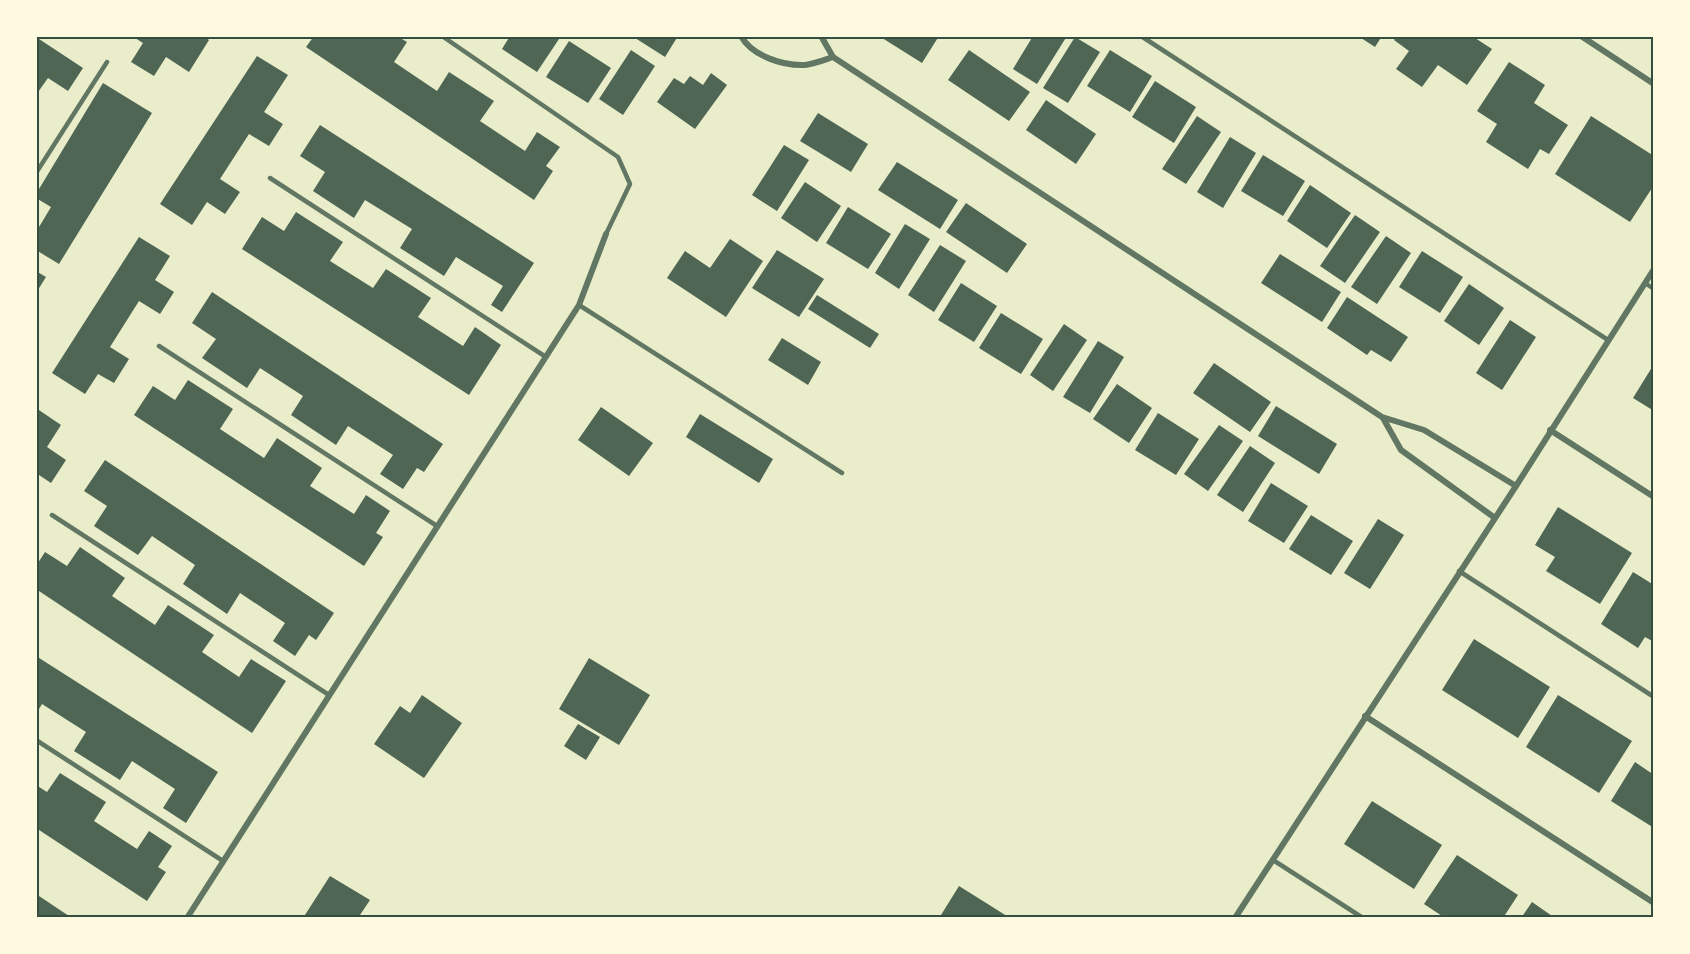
<svg xmlns="http://www.w3.org/2000/svg" width="1690" height="954" viewBox="0 0 1690 954" font-family="Quicksand,sans-serif">
  <style>
    .building { fill: #4f6655 }
    .lines { fill: none; stroke-linecap: round; stroke-linejoin: round }
    .service { stroke: #617663; stroke-width: 4.5 }
    .minor { stroke: #617663; stroke-width: 6 }
    .neatline { fill: none; stroke: #344e41; stroke-width: 2 }
  </style>
  <rect width="100%" height="100%" fill="#e9edc9"/>
  <!-- building -->
  <path class="building" d="M132 36H203L209 40 189 72 166 57 154 76 131 62 143 43Z
    M314 36H397L407 42 394 62 437 91 449 72 494 101 480 121 525 151 537 132 560 147 546 166 553 171 534 200 306 47Z
    M510 36H561L537 72 502 49Z
    M632 36H678L665 57Z
    M879 36H939L922 63Z
    M1033 36H1067L1037 84 1013 69Z
    M1358 36H1382L1375 47Z
    M1397 36H1472L1492 49 1467 85 1438 65 1422 87 1396 69 1409 51 1394 40Z
    M36 37 83 68 68 91 48 78 36 95Z
    M1075 37 1100 52 1068 103 1043 88Z
    M569 41 611 68 588 103 546 77Z
    M631 50 655 66 623 115 599 99Z
    M969 50 1030 92 1009 121 948 80Z
    M1110 50 1152 76 1130 112 1087 86Z
    M257 56 288 75 264 112 283 124 269 146 249 134 220 179 240 192 225 214 207 202 192 225 160 204Z
    M1509 62 1545 85 1534 103 1568 125 1549 154 1540 149 1528 169 1486 142 1497 124 1477 111Z
    M711 73 727 85 695 129 657 102 674 78 684 84 690 76 703 85Z
    M1155 81 1196 107 1174 143 1132 117Z
    M103 83 152 113 59 264 36 250V232L51 207 36 198V194Z
    M1046 100 1096 134 1076 164 1026 130Z
    M818 113 868 144 851 172 800 141Z
    M1197 116 1221 132 1186 184 1162 169Z
    M1591 116 1654 156V185L1630 222 1555 174Z
    M320 125 534 263 502 312 491 305 503 286 456 257 444 276 400 248 412 229 365 200 354 218 313 191 325 172 300 156Z
    M1230 137 1256 153 1223 208 1197 192Z
    M784 145 809 160 777 211 752 195Z
    M1263 155 1305 181 1283 216 1241 191Z
    M897 162 958 200 940 229 878 190Z
    M805 182 841 206 817 242 781 218Z
    M1310 185 1351 213 1327 248 1287 221Z
    M966 203 1027 244 1007 273 946 232Z
    M848 207 891 234 868 269 826 243Z
    M296 212 343 242 330 261 373 288 386 269 431 298 418 317 463 346 475 327 501 345 469 395 242 249 262 217 284 231Z
    M1355 215 1380 232 1345 283 1320 266Z
    M905 224 930 239 899 289 875 273Z
    M1386 236 1411 253 1377 304 1351 287Z
    M139 237 170 256 155 280 174 292 160 314 139 301 110 347 129 359 114 383 98 374 85 394 52 373Z
    M730 239 763 261 726 317 667 278 685 251 710 268Z
    M940 245 966 261 934 312 908 295Z
    M777 250 824 279 799 317 752 288Z
    M1422 251 1463 277 1440 313 1399 287Z
    M1280 254 1341 292 1322 322 1261 283Z
    M36 271 46 277 36 293Z
    M961 283 997 306 974 342 938 320Z
    M1469 284 1504 308 1479 345 1444 321Z
    M212 292 443 444 424 472 417 468 403 489 380 474 393 455 348 426 336 445 291 415 303 396 260 368 247 388 202 358 216 339 192 323Z
    M817 295 879 334 870 348 808 309Z
    M1347 297 1408 337 1391 362 1371 350 1367 355 1327 328Z
    M1001 313 1043 339 1021 374 979 348Z
    M1510 320 1536 337 1502 390 1476 373Z
    M1064 324 1087 340 1053 391 1030 375Z
    M782 338 821 362 808 385 768 360Z
    M1098 341 1124 357 1090 413 1063 397Z
    M1214 363 1271 402 1250 432 1193 393Z
    M1654 364V411L1633 398Z
    M188 380 233 409 220 429 264 458 277 438 322 468 310 486 354 514 366 495 390 511 376 533 383 537 364 566 134 415 153 386 175 400Z
    M1117 384 1152 408 1129 443 1093 419Z
    M1276 406 1337 444 1319 474 1258 436Z
    M601 407 653 443 629 476 578 440Z
    M36 408 61 425 47 447 66 460 51 483 36 473Z
    M1158 413 1199 439 1176 475 1135 450Z
    M700 414 773 459 759 483 686 437Z
    M1219 425 1243 441 1208 491 1184 474Z
    M1250 446 1275 463 1243 512 1217 495Z
    M105 460 334 613 316 640 309 635 295 656 273 641 285 623 240 593 227 614 183 584 195 565 152 536 138 555 94 526 107 506 84 491Z
    M1271 483 1308 506 1284 543 1248 521Z
    M1558 507 1632 553 1600 604 1546 571 1555 557 1535 545Z
    M1311 515 1353 541 1331 575 1289 549Z
    M1378 519 1404 535 1370 589 1344 573Z
    M80 547 125 578 112 596 155 625 168 605 214 635 202 652 239 677 251 659 286 681 252 733 36 589V566L45 552 67 566Z
    M1633 572 1654 585V642L1645 637 1638 648 1601 624Z
    M1474 639 1550 687 1518 738 1442 690Z
    M36 656 218 772 186 823 163 808 175 789 132 761 120 780 74 751 86 732 42 704 36 714Z
    M589 658 650 695 619 745 559 709Z
    M422 695 462 723 424 778 374 744 400 706 410 713Z
    M1558 695 1632 741 1599 793 1526 747Z
    M578 724 600 737 586 760 564 746Z
    M1635 762 1654 775V828L1611 801Z
    M60 773 106 802 94 821 137 849 149 831 172 846 158 867 166 872 147 901 36 828V785L47 792Z
    M1372 801 1442 845 1414 889 1344 844Z
    M1457 855 1518 895 1503 918H1445L1424 904Z
    M330 876 370 900 358 918H303Z
    M959 886 1010 918H947L941 915Z
    M36 894 72 918H36Z
    M1532 902 1555 918H1521Z"/>
  <g class="lines">
    <!-- service -->
    <path class="service" d="M442 36 618 157 630 184 606 234
      M1141 36 1608 340
      M36 173 107 62
      M270 178 546 357
      M1645 283 1654 289
      M579 305 842 473
      M159 346 437 526
      M52 515 329 695
      M1459 571 1654 697
      M36 740 223 861
      M1273 860 1363 918"/>
    <!-- minor -->
    <path class="minor" d="M741 36C752 56 783 66 805 65 814 64 824 60 833 57
      M821 36 833 57 1382 417 1424 430 1516 486
      M1581 36 1654 84
      M1383 418 1401 450 1495 518
      M1550 430 1654 497
      M1365 716 1654 903
      M187 918 579 305 606 234
      M1235 918 1516 486 1654 269"/>
  </g>
  <!-- border -->
  <rect width="1690" height="954" fill="none" stroke="#fefae0" stroke-width="75"/>
  <rect x="38" y="38" width="1614" height="878" class="neatline"/>
</svg>
